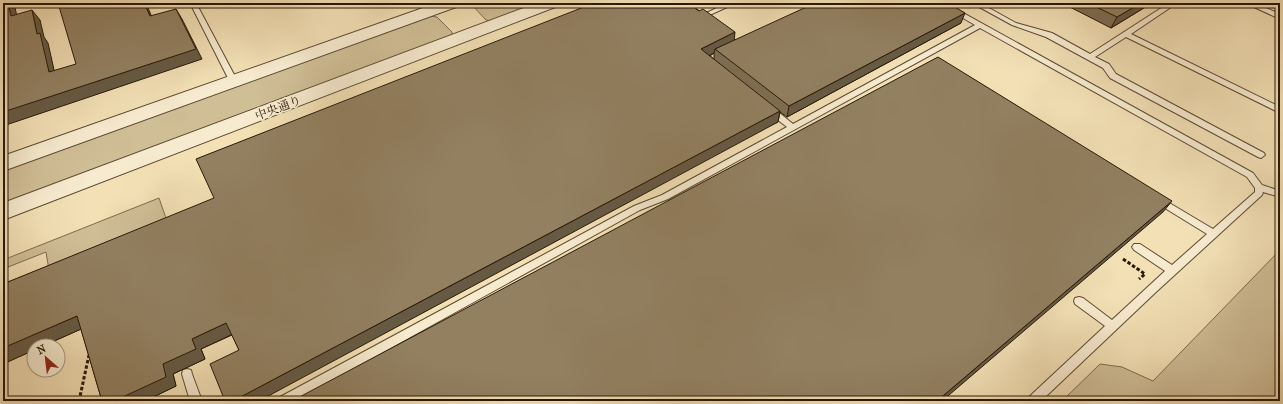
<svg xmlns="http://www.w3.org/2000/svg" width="1283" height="404" viewBox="0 0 1283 404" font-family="'IM FELL French Canon','Noto Serif JP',serif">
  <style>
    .green { fill: #d0be97; stroke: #7c6b4f }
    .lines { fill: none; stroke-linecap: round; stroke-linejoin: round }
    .service-casing { stroke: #5b4a32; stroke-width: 2 }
    .tertiary-casing { stroke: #5b4a32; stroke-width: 2 }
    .path { stroke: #281807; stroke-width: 3; stroke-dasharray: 3.5 2; stroke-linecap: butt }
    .service { fill: #f7ebcf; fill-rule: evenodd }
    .tertiary { fill: #f7ebcf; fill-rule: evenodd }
    .wall { fill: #7e6e53; stroke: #281807; fill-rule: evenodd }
    .shaded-wall { fill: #665a44; stroke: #281807 }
    .building { fill: #928061; stroke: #281807 }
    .labels { text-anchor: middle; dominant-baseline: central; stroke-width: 3.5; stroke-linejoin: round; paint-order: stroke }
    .street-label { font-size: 12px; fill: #281807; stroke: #f7ebcf }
  </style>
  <rect width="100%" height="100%" fill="#f3e0b5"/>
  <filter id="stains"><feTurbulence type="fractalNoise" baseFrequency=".005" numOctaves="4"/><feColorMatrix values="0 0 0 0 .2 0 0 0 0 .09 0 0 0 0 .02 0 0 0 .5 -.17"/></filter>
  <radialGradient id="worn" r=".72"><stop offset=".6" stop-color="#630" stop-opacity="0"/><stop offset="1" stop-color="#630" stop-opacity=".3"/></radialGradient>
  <!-- green -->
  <path class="green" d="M540 3 491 21 486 20 471 4Z
    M430 16 437 17 452 32V35L3 205V171Z
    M159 198 169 227 50 276 46 252 3 269V260Z
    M1280 250V401H1062L1100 364 1122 367 1153 381Z"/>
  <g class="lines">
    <defs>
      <path id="service" d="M190 3H196L238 82 237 84H231L230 82Z
        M727 3H736L701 19 699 20 696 18Z
        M937 3H945L1253 173 1262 185 1280 191V197L1263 192 1262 195 1156 292 1041 401H1027L1029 397 1105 326 1075 304 1074 301 1075 298 1079 297 1083 298 1112 320 1165 271 1134 250 1132 247 1134 244H1140L1172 265 1207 234 1155 202 1154 200 1155 198H1161L1213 229 1255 192V188L1247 177 980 28 668 199 640 210 295 401H278L280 397 634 206 662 195 787 127 766 111 765 109 766 107H772L793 124 975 25Z
        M972 3H980L1016 23 1052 33 1090 54 1169 3H1177L1131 34 1280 107V113L1126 37 1095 57 1109 64 1116 74 1264 153 1265 155 1261 158 1258 157 1110 78 1103 68 1046 37 1012 25Z
        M1245 3H1254L1280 14V19Z
        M187 369 191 370 192 374 202 401H190L182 374 183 370Z"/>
      <path id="tertiary" d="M437 3H461L459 6 3 171V156Z
        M537 3H560L558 6 3 220V203Z"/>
    </defs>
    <!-- service casing -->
    <use href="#service" class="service-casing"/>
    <!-- tertiary casing -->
    <use href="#tertiary" class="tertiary-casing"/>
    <!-- path -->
    <path class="path" d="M1123 259 1145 274 1139 279
      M79 401 89 355"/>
    <!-- service -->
    <use href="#service" class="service"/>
    <!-- tertiary -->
    <use href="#tertiary" class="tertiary"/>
  </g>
  <!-- wall -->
  <path class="wall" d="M1062 3H1152L1111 28Z
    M697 9 735 40 961 23 787 117 780 112 778 122 239 350 232 335 201 349 205 359 173 374 176 386 145 401H102L81 329 43 346H34V350L3 364V284ZM714 53V59L710 56Z"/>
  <!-- shaded-wall -->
  <path class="shaded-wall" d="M8 3H14L19 26 11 16Z
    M144 3H146L156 27 150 16Z
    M300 3H313L301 7Z
    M1141 3H1152L1111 28 1117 17Z
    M176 9 182 19 202 59 3 126V112Z
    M32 10 40 20 44 37 48 43 57 83 49 72 37 34Z
    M965 13 961 23 787 117 789 106Z
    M735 32 734 43 715 49 714 53 701 60V49Z
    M780 111 778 122 259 401H233Z
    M1172 201 1163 212 942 401H937Z
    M77 316 88 326 43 346H34V350L3 364V348Z
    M226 323 235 333 201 349 205 359 173 374 176 386 145 401H114L163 364 192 339Z"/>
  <!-- building -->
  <path class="building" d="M3 3H8L11 16 32 10 37 34 40 33 49 72 76 64 58 3H144L150 16 176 9 196 49 3 112Z
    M594 3H694L697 5 695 7 696 9 699 11 703 9 735 32 701 49 780 111 233 401H225L210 364 239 350 226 323 192 339 196 349 163 364 166 377 114 401H102L77 316 3 348V284L214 198 196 159Z
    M815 3H948L965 13 789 106 715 49Z
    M1088 3H1141L1117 17Z
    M938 57 1172 201 937 401H292Z"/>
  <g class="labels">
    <!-- street labels -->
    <g class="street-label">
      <text transform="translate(278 108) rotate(-21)">中央通り</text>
    </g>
  </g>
  <!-- margin -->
  <rect width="1283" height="404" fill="none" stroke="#f3e0b5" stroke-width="16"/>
  <rect x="4" y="4" width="1275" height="396" fill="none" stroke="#281807" stroke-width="2"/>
  <rect x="8" y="8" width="1267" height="388" fill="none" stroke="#281807"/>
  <!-- north arrow -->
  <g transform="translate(46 358) rotate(332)"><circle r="19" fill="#f7ebcf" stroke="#a4977f"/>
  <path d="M0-3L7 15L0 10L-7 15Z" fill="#8f2418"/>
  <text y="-6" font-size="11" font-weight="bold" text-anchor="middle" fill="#281807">N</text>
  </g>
  <rect width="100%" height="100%" filter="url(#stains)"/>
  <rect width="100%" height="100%" fill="url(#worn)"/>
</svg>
